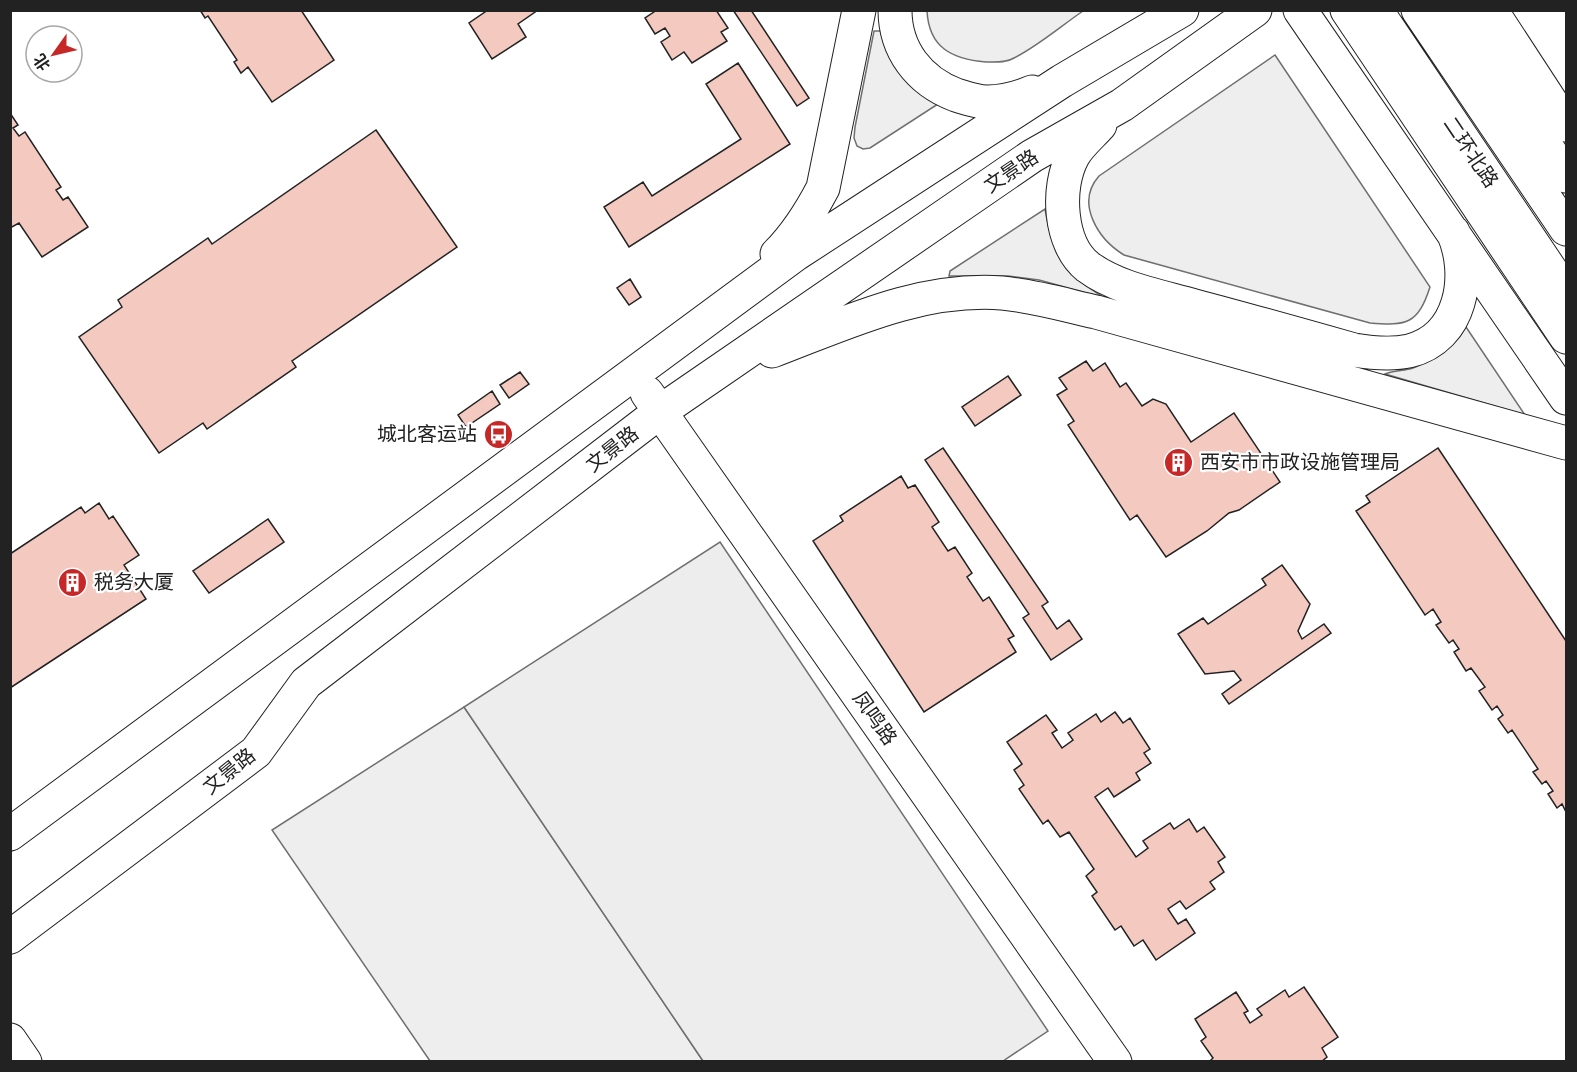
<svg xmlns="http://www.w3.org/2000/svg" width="1577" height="1072" viewBox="0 0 1577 1072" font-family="Arial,'Noto Sans SC',sans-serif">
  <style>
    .green { fill: #eee; stroke: #6f6f6f; stroke-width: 1.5 }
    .parking { fill: #ededed; stroke: #6f6f6f; stroke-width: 1.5 }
    .building { fill: #f3c9c0; stroke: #222; stroke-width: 1.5 }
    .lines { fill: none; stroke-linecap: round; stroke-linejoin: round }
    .secondary-casing { stroke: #222; stroke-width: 35 }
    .highway-casing { stroke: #222; stroke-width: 35 }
    .secondary { stroke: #fff; stroke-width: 33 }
    .highway { stroke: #fff; stroke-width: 33 }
    .labels { text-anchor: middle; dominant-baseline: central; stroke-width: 4.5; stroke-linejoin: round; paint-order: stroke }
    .street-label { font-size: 20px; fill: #222; stroke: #fff }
    .poi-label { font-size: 20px; fill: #222; stroke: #fff; text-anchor: start }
  </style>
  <rect width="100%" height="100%" fill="#fff"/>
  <!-- green -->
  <path class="green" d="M927 11V10L1083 11C1061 26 1038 46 1014 58 1006 63 995 62 986 62 952 59 929 48 927 11Z
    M874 31H881C893 67 904 86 938 104L870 148 863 149 857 146 854 138 855 127Z
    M1275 55 1430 287C1418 324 1407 326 1370 323L1124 255C1098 239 1075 203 1099 176Z
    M1045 209C1054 257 1062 273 1105 298L1039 280 1008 276H949L950 271Z
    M1466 327 1525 415 1385 374C1394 370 1404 371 1413 368 1436 360 1454 348 1466 327Z
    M464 707 703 1061H430L272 830Z"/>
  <!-- parking -->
  <path class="parking" d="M720 542 1048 1031 1003 1061H703L464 707Z"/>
  <!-- building -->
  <path class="building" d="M200 10H301L334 60 272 102 248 67 241 73 234 62 237 60 208 16 205 18Z
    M488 10H538L518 24 526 37 492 59 469 23Z
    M657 10H716L728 28 721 32 727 41 692 63 684 52 672 60 661 42 670 36 665 28 655 34 645 18Z
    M733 10H751L809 98 797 106Z
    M738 63 790 144 629 247 604 207 643 182 652 196 741 139 706 84Z
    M10 113 18 125 13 128 19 136 25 132 61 187 56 190 63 200 68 197 88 227 42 257 19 223 10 228Z
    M376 130 457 247 292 361 296 367 207 429 203 423 159 453 79 337 122 307 118 300 208 238 212 244Z
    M630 279 641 297 629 305 617 288Z
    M1086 361 1093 371 1105 363 1120 387 1126 383 1142 406 1153 399 1166 404 1191 442 1234 413 1280 482 1239 510 1229 513 1207 531 1166 557 1137 515 1130 520 1068 425 1074 421 1057 395 1067 389 1059 378Z
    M520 372 529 384 509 398 500 385Z
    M1008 376 1021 395 975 426 962 407Z
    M492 391 500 404 466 427 458 415Z
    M943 448 1048 602 1042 606 1057 629 1069 620 1082 639 1051 660 1023 618 1029 614 925 460Z
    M1438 448 1566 641V812L1562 804 1557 808 1548 794 1553 791 1546 781 1542 784 1533 772 1538 769 1512 730 1508 733 1498 719 1503 715 1497 706 1492 710 1479 691 1485 687 1471 668 1466 671 1454 652 1459 649 1453 640 1449 643 1436 625 1441 622 1433 609 1425 615 1356 511 1370 502 1366 496Z
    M901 476 908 488 915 485 939 522 932 527 948 551 955 547 972 573 967 577 983 601 989 597 1014 636 1008 639 1016 652 924 712 813 541 843 521 840 516Z
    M99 503 109 519 113 516 139 555 124 565 146 599 10 688V554L81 507 85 513Z
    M268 519 284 542 209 593 193 571Z
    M1282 565 1310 604 1298 631 1302 639 1324 624 1331 633 1229 704 1222 694 1241 680 1234 671 1205 674 1178 634 1203 618 1208 624 1266 585 1262 579Z
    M1115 712 1123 723 1130 718 1150 749 1144 753 1151 763 1136 773 1140 780 1114 797 1108 788 1095 797 1136 857 1148 848 1143 841 1170 823 1174 829 1189 819 1197 832 1204 827 1225 857 1218 862 1224 872 1210 882 1215 889 1186 909 1180 901 1168 909 1178 924 1186 919 1195 933 1156 960 1143 940 1134 946 1121 926 1115 930 1092 896 1097 892 1086 876 1094 869 1069 832 1060 837 1048 820 1043 824 1019 789 1024 785 1014 770 1022 764 1007 742 1046 715 1057 730 1052 733 1062 748 1073 740 1068 733 1096 714 1101 722Z
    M1304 987 1338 1037 1322 1048 1327 1057 1321 1062H1209L1213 1058 1201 1041 1206 1037 1195 1019 1236 992 1248 1011 1244 1013 1250 1023 1262 1015 1257 1009 1285 990 1289 997Z"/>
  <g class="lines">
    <defs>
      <path id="secondary" d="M895 10C895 50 919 81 956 95 966 98 976 102 987 102 1002 102 1018 98 1032 92
        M1300 10 1566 398
        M1491 10 1566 125
        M1100 125C1091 135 1079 145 1073 156 1056 187 1059 244 1088 267 1118 289 1160 296 1195 306 1248 320 1301 335 1354 350 1372 353 1391 355 1409 351 1462 338 1472 275 1453 232
        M777 254C797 234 810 213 823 188L859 10
        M772 351C846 323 920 287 1002 293 1034 296 1065 305 1096 312L1566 443
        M647 393 1115 1062
        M10 834 796 254 1062 81 1182 10
        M10 937 256 752 306 683 661 411 1032 156 1122 105 1255 10
        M10 1040 25 1062"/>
      <path id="highway" d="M1347 10 1566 337
        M1376 10 1566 293
        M1418 10 1566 229
        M1455 10 1566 176"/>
    </defs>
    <!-- secondary casing -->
    <use href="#secondary" class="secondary-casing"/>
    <!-- highway casing -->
    <use href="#highway" class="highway-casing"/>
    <!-- secondary -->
    <use href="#secondary" class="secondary"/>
    <!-- highway -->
    <use href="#highway" class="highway"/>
  </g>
  <!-- icons -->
  <defs>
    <symbol id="bus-disc" viewBox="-11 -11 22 22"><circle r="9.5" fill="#c62828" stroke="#fff"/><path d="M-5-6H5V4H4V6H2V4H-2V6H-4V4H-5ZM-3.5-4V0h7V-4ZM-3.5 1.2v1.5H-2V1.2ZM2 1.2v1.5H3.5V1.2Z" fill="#fff"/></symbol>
    <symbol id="building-disc" viewBox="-11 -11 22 22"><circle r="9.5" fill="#c62828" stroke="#fff"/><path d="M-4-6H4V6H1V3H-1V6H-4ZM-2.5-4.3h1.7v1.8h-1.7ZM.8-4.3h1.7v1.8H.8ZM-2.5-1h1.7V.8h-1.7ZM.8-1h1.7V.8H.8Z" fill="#fff"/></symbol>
  </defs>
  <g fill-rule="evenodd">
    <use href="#bus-disc" x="482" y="418" width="33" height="33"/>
    <use href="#building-disc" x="1162" y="446" width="33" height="33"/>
    <use href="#building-disc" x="56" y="566" width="33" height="33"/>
  </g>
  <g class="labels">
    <!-- street labels -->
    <g class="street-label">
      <text transform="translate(1471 152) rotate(56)">二环北路</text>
      <text transform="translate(1011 171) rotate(-34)">文景路</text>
      <text transform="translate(612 449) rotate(-38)">文景路</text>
      <text transform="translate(875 718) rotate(55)">凤鸣路</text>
      <text transform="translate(229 771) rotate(-39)">文景路</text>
    </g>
    <!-- poi labels -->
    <g class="poi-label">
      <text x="477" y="434" text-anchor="end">城北客运站</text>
      <text x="1200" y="462">西安市市政设施管理局</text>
      <text x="94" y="582">税务大厦</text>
    </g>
  </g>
  <!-- border -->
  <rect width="1577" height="1072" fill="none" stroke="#222222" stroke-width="24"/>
  <!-- north arrow -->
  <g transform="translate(54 54) rotate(236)"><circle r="28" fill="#ffffff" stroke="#a7a7a7" stroke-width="1.5"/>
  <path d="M0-4.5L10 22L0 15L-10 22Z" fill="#c62828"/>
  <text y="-9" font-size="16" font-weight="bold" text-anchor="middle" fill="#222222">北</text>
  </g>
</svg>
